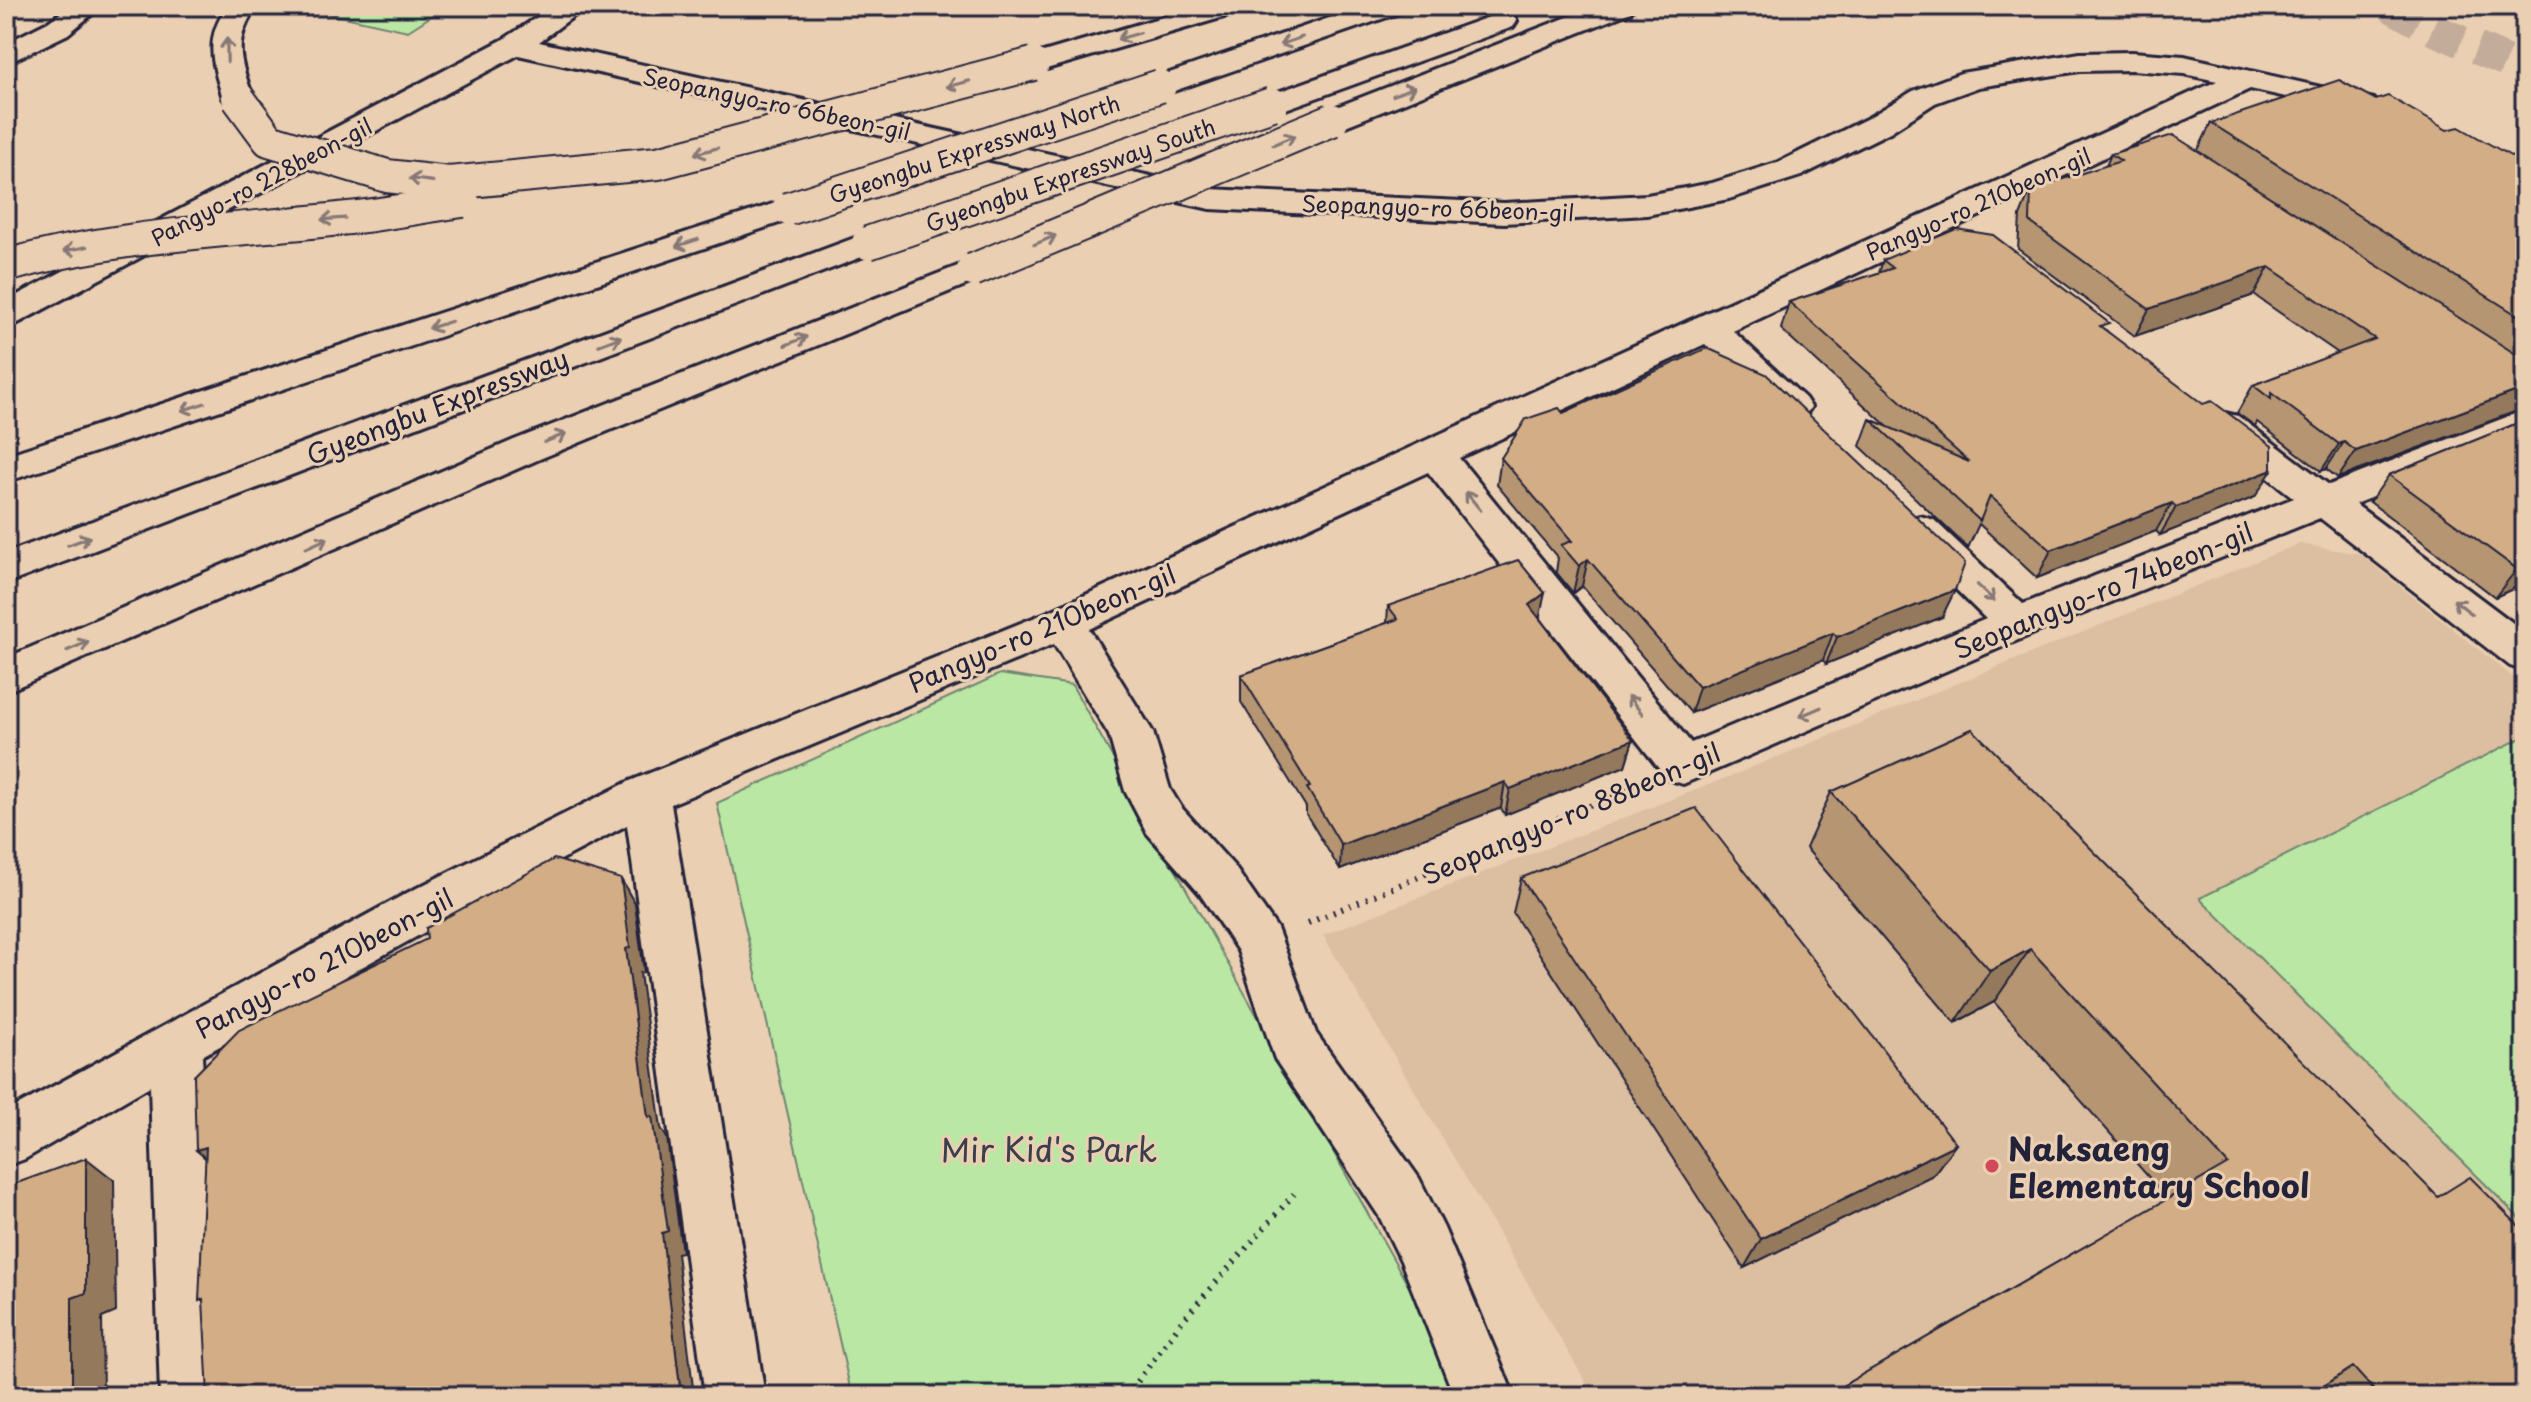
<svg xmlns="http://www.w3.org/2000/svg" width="2531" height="1402" viewBox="0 0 2531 1402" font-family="'Playpen Sans',sans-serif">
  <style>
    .built { fill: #dcbea0 }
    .green { fill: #bae7a4; stroke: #6e8470; stroke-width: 2 }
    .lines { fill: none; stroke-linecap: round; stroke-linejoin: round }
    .highway-tunnel { stroke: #c3ac9a; stroke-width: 32; stroke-dasharray: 32 16; stroke-linecap: butt }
    .minor-casing { stroke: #22223b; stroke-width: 6 }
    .highway-casing { stroke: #22223b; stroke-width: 6 }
    .path-far1 { stroke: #22223b; stroke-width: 5; stroke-dasharray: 2 6; stroke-linecap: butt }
    .path { stroke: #22223b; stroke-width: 6; stroke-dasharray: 2 7; stroke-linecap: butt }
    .minor { fill: #ebcfb2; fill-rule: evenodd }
    .highway { fill: #ebcfb2; fill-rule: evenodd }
    .highway-bridge-casing { stroke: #22223b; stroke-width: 36; stroke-linecap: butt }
    .highway-bridge { stroke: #ebcfb2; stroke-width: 32 }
    .wall { fill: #b59572; stroke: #22223b; stroke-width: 2 }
    .shaded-wall { fill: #94795d; stroke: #22223b; stroke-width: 2 }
    .building { fill: #d3ad85; stroke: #22223b; stroke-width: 2 }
    .oneway { stroke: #867876 }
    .poi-dot { fill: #d1495b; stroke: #ebcfb2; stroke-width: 3 }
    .labels { text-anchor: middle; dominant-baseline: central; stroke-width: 6; stroke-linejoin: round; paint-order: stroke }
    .far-street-label { font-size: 22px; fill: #22223b; stroke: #ebcfb2 }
    .street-label { font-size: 26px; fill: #22223b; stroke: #ebcfb2 }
    .near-poi-label { font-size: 32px; font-weight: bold; fill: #22223b; stroke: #ebcfb2; text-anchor: start }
    .near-park-label { font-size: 32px; fill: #39404b; stroke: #ebcfb2 }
  </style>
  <rect width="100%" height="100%" fill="#ebcfb2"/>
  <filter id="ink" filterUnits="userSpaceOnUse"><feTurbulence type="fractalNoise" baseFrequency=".0125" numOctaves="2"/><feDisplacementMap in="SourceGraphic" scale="16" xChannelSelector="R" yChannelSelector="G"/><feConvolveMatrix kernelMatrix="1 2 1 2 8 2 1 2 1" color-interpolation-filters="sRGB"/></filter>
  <g filter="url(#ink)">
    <!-- built -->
    <path class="built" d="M2299 544 2360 554 2525 687V1396H1594L1323 935 1701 788Z"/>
    <!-- green -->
    <path class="green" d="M336 6H447L408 31 326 13Z
      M1000 674 1072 685 1470 1396H852L717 803Z
      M2525 736V1224L2200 898Z"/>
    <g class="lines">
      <!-- highway-tunnel -->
      <path class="highway-tunnel" d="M2390 6 2430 28 2525 69"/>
      <defs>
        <path id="minor" d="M554 6H587L539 42 1210 189 1504 203 1647 195 1712 183 1779 162 1868 118 1913 91 1961 73 2080 53 2132 52 2184 56 2374 99 2378 105 2374 111 2363 114 2250 89 1733 331 1805 398 1811 407 1805 416 1792 419 1779 416 1705 344 1459 458 1691 743 1986 619 1906 540 1900 530 1906 520 1920 516 1934 520 2023 604 2294 498 2212 434 2206 425 2212 416 2225 413 2238 416 2329 485 2525 410V436L2355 504 2525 632V671L2510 666 2320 518 2032 634 1683 784 1667 779 1428 472 1089 629 1153 732 1170 789 1181 807 1234 866 1277 928 1316 1033 1419 1178 1444 1228 1514 1396H1454L1401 1261 1379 1216 1275 1059 1238 951 1200 894 1147 833 1125 791 1109 735 1054 644 671 804 765 1396H705L627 825 441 923 202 1056 220 1396H160L150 1086 25 1159 6 1166V1112L407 893 630 781 1048 612 2217 81 2184 74 2132 70 2080 71 1979 87 1935 103 1890 132 1801 176 1729 199 1647 215 1504 223 1210 209 518 55 18 323 6 326V301L504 39Z"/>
        <path id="highway" d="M70 6H102L68 34 6 64V43L48 22Z
          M228 6H257C232 42 240 59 253 98L249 104 238 107 227 104 223 98C212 63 204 37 228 6Z
          M1200 6H1245L1241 12 1043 70 1033 73 1023 70 1018 64 1023 58Z
          M1364 6H1406L1402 12 1171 92 1160 95 1149 92 1145 86 1149 80Z
          M1596 6H1635L1631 12 1343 127 1332 129 1321 127 1317 120 1321 113Z
          M1503 12 1513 15 1517 21 1513 27 1283 110 1272 113 1261 110 1257 104 1261 98Z
          M788 199 800 202 804 209 800 216 6 482V455Z
          M868 233 880 236 885 243 880 250 6 584V553Z
          M973 260 985 263 990 270 985 277 542 458 6 692V658L514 440Z"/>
      </defs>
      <!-- minor casing -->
      <use href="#minor" class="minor-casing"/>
      <!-- highway casing -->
      <use href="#highway" class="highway-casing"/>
      <!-- path-far1 -->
      <path class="path-far1" d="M1567 815 1631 788"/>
      <!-- path -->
      <path class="path" d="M1308 923 1572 813
        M1127 1396 1182 1321 1294 1194"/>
      <!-- minor -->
      <use href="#minor" class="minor"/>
      <!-- highway -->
      <use href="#highway" class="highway"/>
      <defs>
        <path id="highway-bridge" d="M238 98 269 140 387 176 449 183 658 163 1033 64
          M788 209 1160 86
          M868 243 1272 104
          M6 266C119 234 233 231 349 218 387 214 425 206 463 201
          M973 270 1332 120"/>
      </defs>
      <!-- highway-bridge casing -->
      <use href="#highway-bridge" class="highway-bridge-casing"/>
      <!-- highway-bridge -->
      <use href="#highway-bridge" class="highway-bridge"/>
    </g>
    <!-- wall -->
    <path class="wall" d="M2376 100 2525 164V408L2338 478 2326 469 2321 471 2257 422 2255 426 2237 413 2253 385 2338 353 2254 295 2135 336 2018 249 2020 216 2031 189 2106 166 2111 154 2198 150 2211 123Z
      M1883 260 2106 330 2255 497 2160 535 2156 531 2037 578 1979 524 1968 548 1860 446 1870 419 1888 427 1781 329 1789 302 1879 273Z
      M1563 413 1942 617 1826 664 1823 660 1691 713 1582 586 1573 593 1556 572 1558 558 1497 485 1501 458Z
      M2525 420V591L2519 586 2495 597 2370 502 2389 475Z
      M1388 606 1540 619 1633 740 1625 766 1505 815 1501 808 1340 870 1306 814V807L1241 702V675L1387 623Z
      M1972 729 2525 1396H1825L2168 1199 1994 1002 1955 1023 1806 848 1831 792Z
      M1521 878 1956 1144 1933 1175 1744 1268 1513 913Z"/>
    <!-- shaded-wall -->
    <path class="shaded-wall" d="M2269 267 2254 295 2135 336 2149 309Z
      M2525 388V408L2338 478 2356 451Z
      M2344 442 2326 469 2321 471 2339 444Z
      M2272 470 2255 497 2160 535 2176 507Z
      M2172 503 2156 531 2037 578 2051 550Z
      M1588 559 1582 586 1573 593 1579 566Z
      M2525 566V578L2519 586 2495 597 2517 569Z
      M1955 590 1942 617 1826 664 1837 637Z
      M1545 593 1539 620 1529 605Z
      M1833 633 1823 660 1691 713 1699 687Z
      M1633 740 1625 766 1505 815 1510 789Z
      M1505 782 1501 808 1340 870 1341 845Z
      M621 879 635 904 644 972 640 973 661 1128 667 1138 682 1252 677 1253 694 1396H681L626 949Z
      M2030 949 1994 1002 1955 1023 1990 971Z
      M1956 1144 1933 1175 1744 1268 1761 1239Z
      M206 1147 221 1172 196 1150Z
      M86 1158 114 1180 116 1312 102 1318 103 1396H72V1298Z"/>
    <!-- building -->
    <path class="building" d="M2339 80 2376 100 2388 96 2447 130 2459 127 2525 164V320L2211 123Z
      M2173 135 2525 360V388L2356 451 2344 442 2339 444 2271 393V399L2253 385 2375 339 2269 267 2149 309 2030 222 2031 189 2121 161 2111 154Z
      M1956 229 1993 235 2109 323 2100 326 2203 404 2212 401 2272 446V470L2176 507 2172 503 2051 550 1990 496 1980 521 1870 419 1969 462 1789 302 1893 268 1883 260Z
      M1707 348 1766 374 1965 563 1955 590 1837 637 1833 633 1699 687 1588 559 1579 566 1561 545 1572 541 1501 458 1526 419 1559 408 1563 413Z
      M2525 420V566L2517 569 2389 475Z
      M1518 560 1545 593 1529 605 1633 740 1510 789 1505 782 1341 845 1307 788 1310 787 1241 675 1398 619 1388 606Z
      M1972 729 2438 1197 2470 1177 2525 1232V1396H2379L2353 1367 2308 1396H1825L2228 1164 2030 949 1990 971 1831 792Z
      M1696 808 1956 1144 1761 1239 1521 878Z
      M554 859 621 879 630 947 626 949 648 1117 652 1116 668 1231 662 1233 681 1396H208L203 1299 199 1301 206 1147 196 1150 194 1076 239 1030 427 939 426 928Z
      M86 1158V1293L72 1298V1396H6V1187Z"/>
    <!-- one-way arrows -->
    <defs><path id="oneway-shaft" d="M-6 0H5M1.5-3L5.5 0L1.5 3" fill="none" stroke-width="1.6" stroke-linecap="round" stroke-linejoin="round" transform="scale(2)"/></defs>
    <g class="oneway">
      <use href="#oneway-shaft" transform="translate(1129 36) rotate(164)"/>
      <use href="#oneway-shaft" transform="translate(1291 41) rotate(161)"/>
      <use href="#oneway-shaft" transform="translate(227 50) rotate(-91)"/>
      <use href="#oneway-shaft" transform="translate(958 84) rotate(165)"/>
      <use href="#oneway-shaft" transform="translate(1404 91) rotate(-22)"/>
      <use href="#oneway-shaft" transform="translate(1284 140) rotate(-23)"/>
      <use href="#oneway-shaft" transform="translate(706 151) rotate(165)"/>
      <use href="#oneway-shaft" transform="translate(421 180) rotate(-173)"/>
      <use href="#oneway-shaft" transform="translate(333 219) rotate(176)"/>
      <use href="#oneway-shaft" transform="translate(1045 240) rotate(-23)"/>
      <use href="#oneway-shaft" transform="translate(687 243) rotate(162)"/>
      <use href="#oneway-shaft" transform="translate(75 249) rotate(169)"/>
      <use href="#oneway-shaft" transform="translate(440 325) rotate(162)"/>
      <use href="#oneway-shaft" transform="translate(610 341) rotate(-21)"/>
      <use href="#oneway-shaft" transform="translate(796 341) rotate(-22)"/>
      <use href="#oneway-shaft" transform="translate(193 407) rotate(162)"/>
      <use href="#oneway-shaft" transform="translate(555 438) rotate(-22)"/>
      <use href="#oneway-shaft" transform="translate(1473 501) rotate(-129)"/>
      <use href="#oneway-shaft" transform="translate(79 541) rotate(-21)"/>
      <use href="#oneway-shaft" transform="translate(317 543) rotate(-24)"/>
      <use href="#oneway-shaft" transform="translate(1986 593) rotate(44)"/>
      <use href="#oneway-shaft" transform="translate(2463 607) rotate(-142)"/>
      <use href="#oneway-shaft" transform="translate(78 646) rotate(-23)"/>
      <use href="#oneway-shaft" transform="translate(1635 705) rotate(-129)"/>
      <use href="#oneway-shaft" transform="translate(1810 712) rotate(157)"/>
    </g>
  </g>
  <!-- markers -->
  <circle class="poi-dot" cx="1992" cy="1166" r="8"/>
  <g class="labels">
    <!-- far-street labels -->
    <g class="far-street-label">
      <text transform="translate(777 103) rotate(12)">Seopangyo-ro 66beon-gil</text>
      <text transform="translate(974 148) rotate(-18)">Gyeongbu Expressway North</text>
      <text transform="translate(1070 174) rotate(-19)">Gyeongbu Expressway South</text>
      <text transform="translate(261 181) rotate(-28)">Pangyo-ro 228beon-gil</text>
      <text transform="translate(1978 203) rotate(-24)">Pangyo-ro 210beon-gil</text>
      <text transform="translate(1438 207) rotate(2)">Seopangyo-ro 66beon-gil</text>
    </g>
    <!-- street labels -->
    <g class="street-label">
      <text transform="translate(437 406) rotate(-21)">Gyeongbu Expressway</text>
      <text transform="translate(2103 590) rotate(-22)">Seopangyo-ro 74beon-gil</text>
      <text transform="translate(1042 628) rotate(-23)">Pangyo-ro 210beon-gil</text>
      <text transform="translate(1571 813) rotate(-23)">Seopangyo-ro 88beon-gil</text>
      <text transform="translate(324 963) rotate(-28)">Pangyo-ro 210beon-gil</text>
    </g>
    <!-- near-poi labels -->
    <g class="near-poi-label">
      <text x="2008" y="1148">Naksaeng<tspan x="2008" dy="37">Elementary School</tspan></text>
    </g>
    <!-- near-park labels -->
    <g class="near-park-label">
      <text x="1049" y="1149">Mir Kid's Park</text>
    </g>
  </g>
  <!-- margin -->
  <rect width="2531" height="1402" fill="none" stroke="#ebcfb2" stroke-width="32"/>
  <rect x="16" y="16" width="2499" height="1370" fill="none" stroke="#22223b" stroke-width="3" filter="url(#ink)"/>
</svg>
